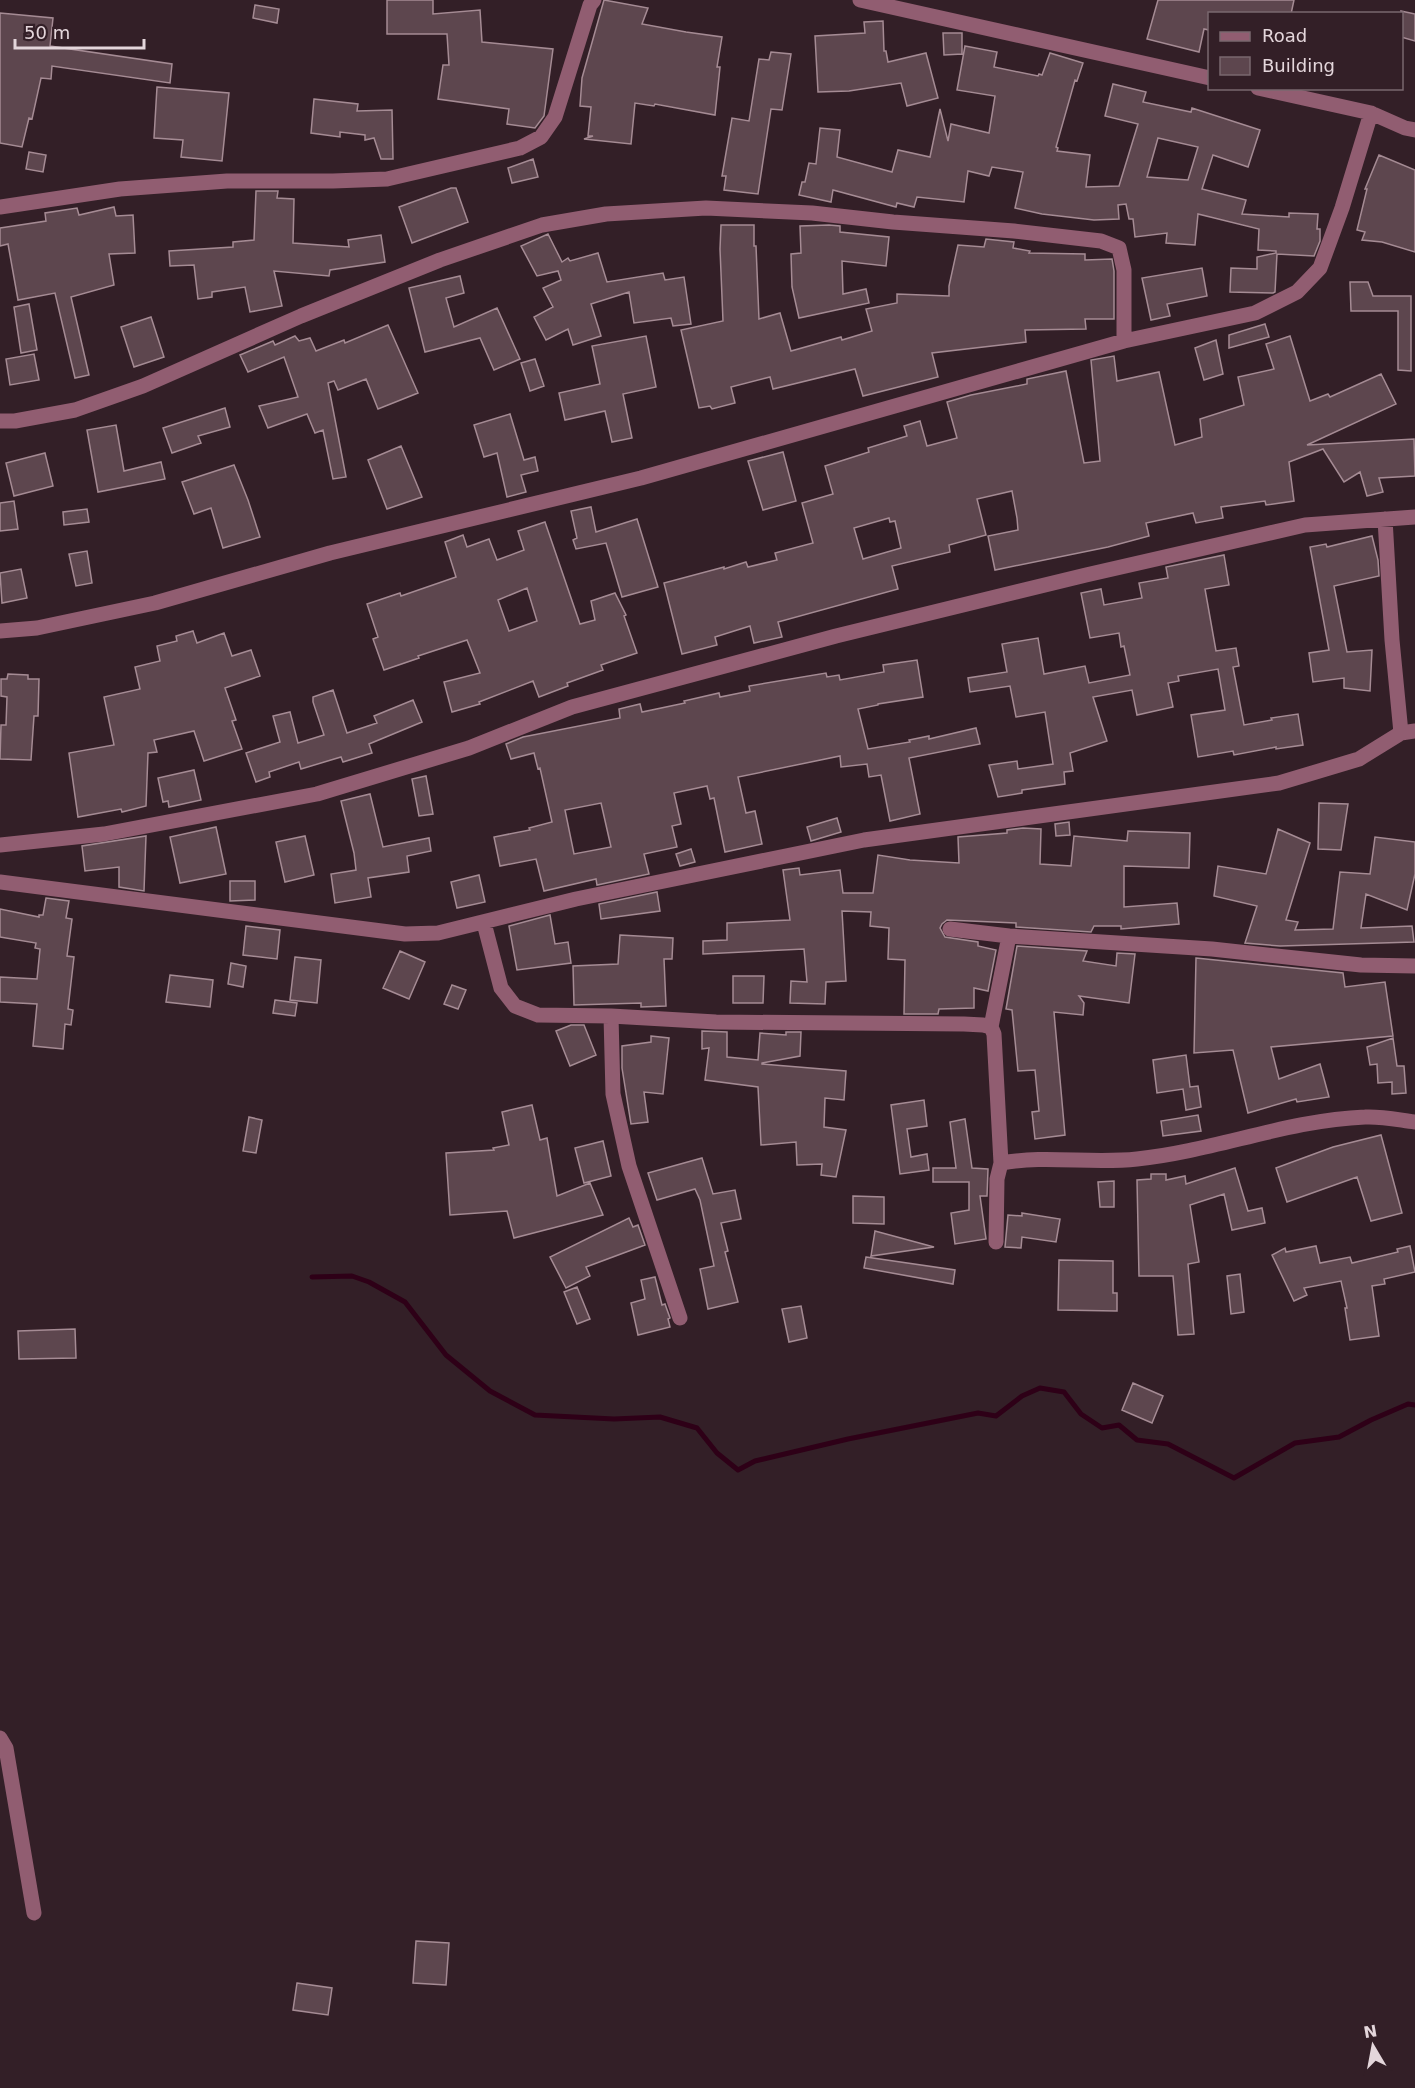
<svg xmlns="http://www.w3.org/2000/svg" width="1415" height="2088" viewBox="0 0 1415 2088" font-family="'DejaVu Sans',sans-serif">
  <style>
    .lines { fill: none; stroke-linecap: round; stroke-linejoin: round }
    .stream { stroke: #2e0017; stroke-width: 5 }
    .building { fill: #5d464e; stroke: #a58b94; stroke-width: 1.5; fill-rule: evenodd }
    .minor { stroke: #915d71; stroke-width: 15 }
  </style>
  <rect width="100%" height="100%" fill="#331f27"/>
  <g class="lines">
    <!-- stream -->
    <path class="stream" d="M312 1277 352 1276 369 1282 405 1302 446 1355 490 1391 535 1415 614 1419 660 1417 697 1428 717 1453 738 1470 755 1461 848 1439 978 1413 996 1416 1022 1396 1040 1388 1064 1392 1081 1414 1102 1428 1119 1425 1137 1440 1168 1444 1234 1478 1295 1443 1339 1437 1371 1420 1408 1404 1415 1405"/>
  </g>
  <!-- building -->
  <path class="building" d="M387 0H433V14L480 10 482 42 553 49 544 116 535 128 507 124 509 109 438 99 443 65H449L447 34H387Z
    M604 0 648 8 642 24 686 32 722 37 717 67H720L715 115 655 104 654 106 635 103 631 144 584 139 593 136H588L591 107 580 106 582 78Z
    M1158 0H1294L1291 14H1209V30L1204 29 1199 52 1147 39Z
    M255 5 279 9 277 23 253 18Z
    M1401 11 1415 14V41L1401 37Z
    M0 13 53 18 50 46 172 64 170 83 52 66 51 79 41 78 32 119 29 118 22 147 0 143Z
    M883 21 884 51H886L888 62 926 53 938 98 907 106 901 83 849 91 818 92 815 36 865 33 864 22Z
    M943 33H962V54L944 55Z
    M965 46 997 52 994 67 1038 76 1039 74 1042 75 1050 53 1083 63 1077 81 1075 80 1056 147 1058 148 1057 151 1090 155 1086 187 1119 186 1138 124 1105 116 1113 84 1146 92 1143 102 1191 112 1192 108 1260 130 1248 167 1213 155 1202 189 1246 200 1242 214 1289 217V213L1318 214 1317 229H1320V241L1314 256 1277 254 1275 292 1273 293 1230 292 1231 268 1257 269V257L1276 253V251L1258 250 1259 229 1198 214 1195 245 1166 243 1167 233 1135 237 1133 219H1129L1126 204 1118 205 1119 219 1094 220 1042 214 1015 208 1023 172 992 167 989 176 968 171 964 202 917 197 914 207 897 203 896 207 833 190 831 202 799 195 802 182H805L809 163 816 164 820 128 840 130 837 157 892 172 898 150 930 157 940 109 948 141 951 124 989 133 995 96 957 90ZM1158 138 1198 147 1188 180 1147 177Z
    M771 52 791 54 782 110 771 109 758 194 724 190 726 176H722L732 118 749 121 759 59 769 60Z
    M157 87 229 93 222 161 181 157 183 140 154 138Z
    M314 99 358 104 357 111 392 110 393 159H381L374 138 365 140V135L340 132V137L311 133Z
    M29 152 46 155 43 172 26 169Z
    M1379 155 1415 170V252L1382 242 1362 240 1365 232 1357 230 1367 189H1365Z
    M533 159 538 177 512 183 508 168Z
    M451 188H456L468 222 412 243 399 207Z
    M256 191H278L277 198 294 199 293 243 349 247 348 240 381 235 385 262 330 270 329 276 274 271 282 306 250 312 245 287 212 292V297L198 299 194 265 170 266 169 251 233 247V242L254 240Z
    M114 207 116 216 133 215 135 253 109 254 114 285 71 297 89 375 75 378 55 293 18 300 8 244 0 246V228L46 221 45 213 77 208 79 215Z
    M721 225H754V246H756L759 319 780 313 791 351 841 337 842 340 872 331 866 309 897 303V294L949 296V286L958 245 984 247 986 239 1014 242 1013 248 1030 251 1029 253 1085 254V260L1112 259 1114 271V319H1085L1086 329 1025 330 1026 342 932 353 938 377 863 396 855 369 773 389 770 377 731 387 735 403 712 409 710 406 699 408 681 330 723 321 720 249Z
    M829 225 840 226V232L889 237 886 266 842 261 843 294 866 289 869 303 799 318 792 287 791 254 801 253 800 226Z
    M548 234 562 262 568 258 570 261 598 253 607 282 663 273 665 280 684 277 691 324 673 326 671 318 634 323 629 292 591 304 601 336 573 345 568 329 546 340 534 317 553 307 543 288 561 280 558 271 537 276 521 246Z
    M1202 268 1207 296 1167 304 1170 316 1151 320 1142 278Z
    M460 276 464 293 446 298 454 327 497 308 520 359 494 370 480 338 425 352 409 288Z
    M1350 282H1368L1373 296H1411V371L1398 370V311H1351Z
    M29 304 37 350 21 353 14 307Z
    M151 317 164 357 134 367 121 327Z
    M1265 324 1269 337 1229 348V335Z
    M388 325 418 393 378 409 366 379 338 390 334 381 328 383 346 477 333 479 323 430 315 433 307 414 268 428 259 406 298 397 284 357 248 372 240 355 273 341 275 345 295 336 299 341 310 338 316 351 344 340 345 343Z
    M646 336 656 387 623 394 632 438 612 442 605 411 565 420 559 393 600 384 592 346Z
    M1290 336 1310 401 1328 394 1330 397 1381 374 1396 404 1307 445 1414 439 1415 476 1379 478 1383 492 1367 496 1360 472 1344 482 1323 449 1289 462 1294 501 1266 505 1265 501 1221 507 1223 518 1196 523 1193 513 1146 523 1149 536 1108 547 995 570 988 536 1018 530 1017 518 1012 491 977 499 986 535 949 545 950 552 892 566 898 589 778 622 782 637 754 643 750 626 715 637 717 645 682 654 664 583 724 567V569L746 562 748 567 777 560 775 553 813 543 802 503 833 494 825 466 869 452 868 448 907 436 904 426 920 421 927 446 957 438 947 402 971 395 1027 384V379L1066 371 1084 463 1100 461 1091 360 1114 356 1117 381 1159 372 1175 445 1202 437 1200 419 1244 405 1238 377 1274 369 1266 344ZM889 518 890 522 895 521 901 548 863 559 854 528Z
    M1216 340 1223 374 1204 380 1195 348Z
    M34 354 39 380 10 385 6 359Z
    M535 359 544 386 530 391 521 363Z
    M225 408 230 427 198 436 201 443 172 453 163 428Z
    M510 414 524 460 535 457 538 471 521 475 526 492 507 497 497 453 484 457 474 425Z
    M116 425 124 471 161 462 165 479 98 492 87 430Z
    M401 446 422 497 387 509 368 460Z
    M783 452 796 501 763 510 748 461Z
    M45 453 53 486 14 496 6 463Z
    M234 465 248 500 260 537 223 548 211 508 194 514 182 482Z
    M14 501 18 529 0 531V503Z
    M591 507 596 532 637 519 658 587 622 597 606 543 576 549 573 540 577 538 571 511Z
    M87 509 89 522 64 525 63 512Z
    M545 522 580 624 595 620 591 601 615 593 626 615 624 616 637 653 601 665 603 670 567 683 568 686 539 697 533 681 479 702 480 704 452 712 444 682 480 673 467 640 418 656 419 658 384 670 373 639 378 637 367 604 400 593 401 596 456 577 445 542 463 535 467 547 489 539 497 560 524 550 518 531ZM527 588 537 621 509 631 498 600Z
    M1372 536 1378 560 1379 576 1334 586 1347 652 1372 650 1370 691 1344 688V678L1313 682 1309 653 1329 650 1310 547 1326 544 1327 547Z
    M87 551 92 583 76 586 69 554Z
    M1224 555 1229 585 1205 589 1216 651 1236 648 1239 666 1233 667 1244 725 1272 720 1271 718 1298 714 1303 745 1276 749V747L1234 755 1233 751 1198 757 1191 715 1225 710 1218 669 1178 676 1179 681 1168 683 1173 707 1137 715 1132 690 1093 697 1107 741 1070 753 1073 771 1064 772 1065 784 1022 790V793L998 797 989 765 1017 761 1018 769 1053 764 1045 712 1016 717 1010 686 970 692 968 678 1007 672 1002 644 1038 638 1044 674 1085 666 1089 683 1130 675 1124 646 1121 647 1119 633 1090 638 1081 593 1101 589 1104 605 1142 598 1139 583 1168 578 1166 567Z
    M21 569 27 598 2 603 0 573Z
    M193 631 197 643 224 633 232 656 251 650 260 676 225 688 236 720 232 721 242 749 204 761 194 731 154 740 157 752 148 753 146 806 122 812 121 809 78 817 69 753 114 745 104 697 140 689 135 667 160 661 157 646 177 641 176 636Z
    M917 660 923 697 878 704V705L858 709 868 749 910 742 909 740 929 736V739L976 728 980 744 909 758 920 814 890 821 881 775 869 777 867 764 841 767 840 756 738 777 746 813 755 811 762 844 725 852 714 798 710 799 707 786 674 793 681 824 672 826 677 847 644 854 649 874 597 885 596 879 544 891 536 859 500 866 494 837 530 830 529 828 552 822 540 768 538 769 534 753 511 759 506 744 523 737 620 718 619 709 640 704 642 712 685 703 684 701 719 693 720 697 750 691 749 686 826 673 827 677 839 675 840 680 884 672 883 665ZM601 803 611 847 574 854 565 810Z
    M8 674 28 675V679H39L38 716H34L31 760 0 759 1 725H6L7 697 1 696V679H7Z
    M333 690 347 733 377 723 374 716 413 700 422 722 369 744 372 753 343 762 341 757 301 769 299 762 269 772 270 777 256 782 246 753 280 742 273 716 290 712 298 743 324 735 313 702V697Z
    M194 770 201 800 169 807 168 801 163 802 158 778Z
    M426 776 433 814 419 816 412 779Z
    M370 794 383 847 429 838 431 851 407 856 409 872 368 878 371 897 335 903 331 874 356 870 354 853 341 801Z
    M1319 803 1348 804 1341 850 1318 849Z
    M837 818 841 832 811 841 807 827Z
    M1069 822 1070 835 1056 836 1055 824Z
    M216 827 226 874 180 883 170 837Z
    M1023 828 1041 829 1040 864 1071 866 1074 836 1127 841 1128 831 1190 833 1189 868 1124 866V907L1177 903 1179 924 1121 929V926H1094L1091 932 1016 927V923L947 920 942 924 940 928 945 937 978 942V946L996 950 988 991 974 988V1008L939 1009 938 1014H904L905 960 888 959 889 928 870 926 871 912 842 911 846 981 826 982 825 1004 790 1003 791 981 807 982 804 949 703 954V941L727 940V923L790 920 783 870 799 868 800 875 840 870 843 893H873L878 855 910 860 959 863 958 837 1007 833V830Z
    M1278 829 1310 843 1286 920 1298 922 1295 930 1333 929 1340 872 1370 874 1375 837 1415 842V874L1407 910 1366 894 1361 928 1412 926 1414 942 1280 946 1245 943 1257 906 1214 896 1218 866 1266 874Z
    M146 836 144 891 119 887V867L85 871 82 846Z
    M305 836 314 875 285 882 276 842Z
    M691 849 695 862 680 866 676 854Z
    M479 875 485 902 457 908 451 882Z
    M230 881H255V900L230 901Z
    M657 892 660 911 601 919 599 904Z
    M46 898 69 901 66 918 72 919 67 956 74 957 68 1009 73 1010 71 1025 65 1024 63 1049 33 1046 37 1004 0 1002V977L37 979 40 949 35 948 36 943 0 937V909L39 917V915H43Z
    M550 915 555 944 568 942 571 963 517 970 509 926Z
    M246 926 280 930 277 959 243 955Z
    M620 935 673 938 672 959H664L666 1006 641 1007V1003L574 1005 573 966 618 964Z
    M1017 946 1087 951 1083 961 1116 966 1117 953 1135 954 1129 1003 1079 996 1084 1003 1083 1015 1054 1012 1065 1135 1035 1139 1032 1112 1039 1111 1035 1070 1018 1071 1012 1010 1006 1009Z
    M400 951 425 962 409 999 383 988Z
    M295 957 321 960 317 1003 290 1000Z
    M1196 958 1343 973 1345 987 1385 982 1393 1036 1271 1047 1279 1079 1320 1064 1329 1097 1297 1102 1296 1099 1248 1113 1233 1050 1194 1053Z
    M231 963 246 966 243 987 228 984Z
    M170 975 213 980 210 1007 166 1002Z
    M733 976H764L763 1003H733Z
    M452 985 466 990 458 1009 444 1004Z
    M275 1000 297 1003 295 1016 273 1013Z
    M571 1025H584L596 1055 570 1066 556 1031Z
    M702 1031 727 1032V1057L758 1060 760 1033 786 1035V1032H801L800 1056 762 1063V1064L846 1071 844 1100 825 1098 824 1127 846 1130 836 1177 821 1175 822 1164 797 1165 796 1142 761 1145 758 1087 705 1080 709 1048 702 1049Z
    M651 1036 669 1038 663 1094 644 1092 648 1122 631 1124 622 1068V1046L651 1042Z
    M1393 1038 1397 1066H1404L1406 1093 1392 1094V1082L1378 1083 1377 1064 1370 1065 1367 1047Z
    M1186 1055 1190 1087 1198 1086 1201 1107 1186 1110 1183 1089 1157 1093 1153 1060Z
    M924 1100 927 1126 907 1129 911 1157 927 1154 929 1170 900 1174 891 1105Z
    M532 1105 540 1140 547 1138 557 1196 590 1183 603 1215 514 1238 507 1211 450 1215 446 1153 494 1150 493 1148 509 1145 502 1112Z
    M1198 1115 1201 1131 1163 1136 1161 1121Z
    M249 1117 262 1120 256 1153 243 1151Z
    M965 1119 972 1168 988 1169 987 1196H980L986 1239 955 1244 951 1213 969 1210V1182H933V1168H956L950 1122Z
    M1381 1135 1402 1213 1371 1221 1357 1177 1287 1202 1276 1168 1333 1147Z
    M603 1141 611 1176 584 1183 575 1148Z
    M702 1158 713 1194 735 1190 741 1219 721 1223 728 1251 725 1252 738 1302 708 1309 700 1269 714 1266 700 1200 695 1189 657 1200 648 1173Z
    M1235 1168 1248 1211 1262 1208 1265 1223 1232 1230 1224 1194 1190 1205 1199 1262 1188 1264 1194 1334 1178 1335 1173 1276H1139L1137 1180 1151 1179V1174H1166V1180L1185 1176 1186 1184Z
    M1114 1181V1207H1100L1098 1182Z
    M853 1196 884 1197V1224L853 1223Z
    M1022 1213 1060 1219 1056 1242 1022 1237 1021 1248 1005 1247 1008 1215 1022 1216Z
    M629 1218 633 1227 638 1225 645 1245 586 1267 590 1276 566 1288 550 1257Z
    M875 1231 934 1247 871 1256Z
    M1316 1246 1320 1263 1350 1257 1352 1263 1398 1252 1397 1249 1410 1246 1415 1272 1384 1279 1385 1284 1372 1286 1379 1336 1350 1340 1345 1308H1347L1341 1281 1304 1288 1307 1295 1294 1301 1272 1255 1285 1248 1286 1252Z
    M866 1257 955 1270 953 1284 864 1268Z
    M1059 1260 1113 1261V1293H1117V1311L1058 1310Z
    M1240 1274 1244 1312 1231 1314 1227 1276Z
    M655 1277 662 1305 665 1304 670 1318 668 1319 670 1327 638 1335 631 1303 645 1299 641 1280Z
    M577 1287 590 1319 577 1324 564 1292Z
    M801 1306 807 1338 789 1342 782 1309Z
    M75 1329 76 1358 19 1359 18 1331Z
    M1133 1383 1163 1396 1152 1423 1122 1410Z
    M416 1941 449 1943 446 1985 413 1983Z
    M297 1983 332 1988 328 2015 293 2010Z"/>
  <g class="lines">
    <!-- minor -->
    <path class="minor" d="M860 0 1210 78
      M1371 113 1405 128 1415 130
      M0 207 120 189 227 181H333L387 179 520 148 541 137 555 117 590 5 594 0
      M1124 341 1255 313 1297 292 1320 268 1342 208 1371 113 1258 88
      M0 421H15L75 410 143 386 301 316 440 260 542 225 606 214 706 208 812 213 893 222 1014 231 1101 241 1119 248 1124 270V341L641 478 330 553 155 603 37 628 0 631
      M1385 519 1392 640 1401 733 1415 731
      M0 845 104 834 317 794 469 748 572 707 836 636 1086 575 1305 525 1415 517
      M0 882 405 934 438 933 576 899 864 840 1279 783 1359 759 1401 733
      M484 923 501 988 515 1006 538 1015 611 1016 716 1022 964 1024 983 1025 991 1027 994 1034 1001 1163
      M950 929 1009 936 991 1027
      M1009 936 1212 949 1361 965 1415 966
      M611 1016 613 1094 629 1166 680 1318
      M996 1242 997 1179 1001 1163C1046 1155 1092 1164 1137 1159 1214 1151 1288 1120 1365 1117 1381 1116 1399 1120 1415 1122
      M0 1738 6 1748 34 1913"/>
  </g>
  <!-- legend -->
  <rect x="1208" y="12" width="195" height="78" fill="#331f27" stroke="#7a686f" stroke-width="1.5"/>
  <rect x="1220" y="32" width="30" height="9" fill="#915d71" stroke="#7a686f" stroke-width="1.5"/>
  <text x="1262" y="42" font-size="18" fill="#e4d6db">Road</text>
  <rect x="1220" y="57" width="30" height="18" fill="#5d464e" stroke="#7a686f" stroke-width="1.5"/>
  <text x="1262" y="72" font-size="18" fill="#e4d6db">Building</text>
  <!-- north arrow -->
  <g transform="translate(1373 2046) rotate(350)" stroke="#331f27" stroke-width="4.5" paint-order="stroke">
  <path d="M0-4.5L10 22L0 15L-10 22Z" fill="#e4d6db"/>
  <text y="-9" font-size="16" font-weight="bold" text-anchor="middle" fill="#e4d6db">N</text>
  </g>
  <!-- scale -->
  <path d="M15 39v9h129v-9" fill="none" stroke="#e4d6db" stroke-width="3"/>
  <text x="24" y="39" font-size="18" fill="#e4d6db" stroke="#331f27" stroke-width="4.5" paint-order="stroke">50 m</text>
</svg>
